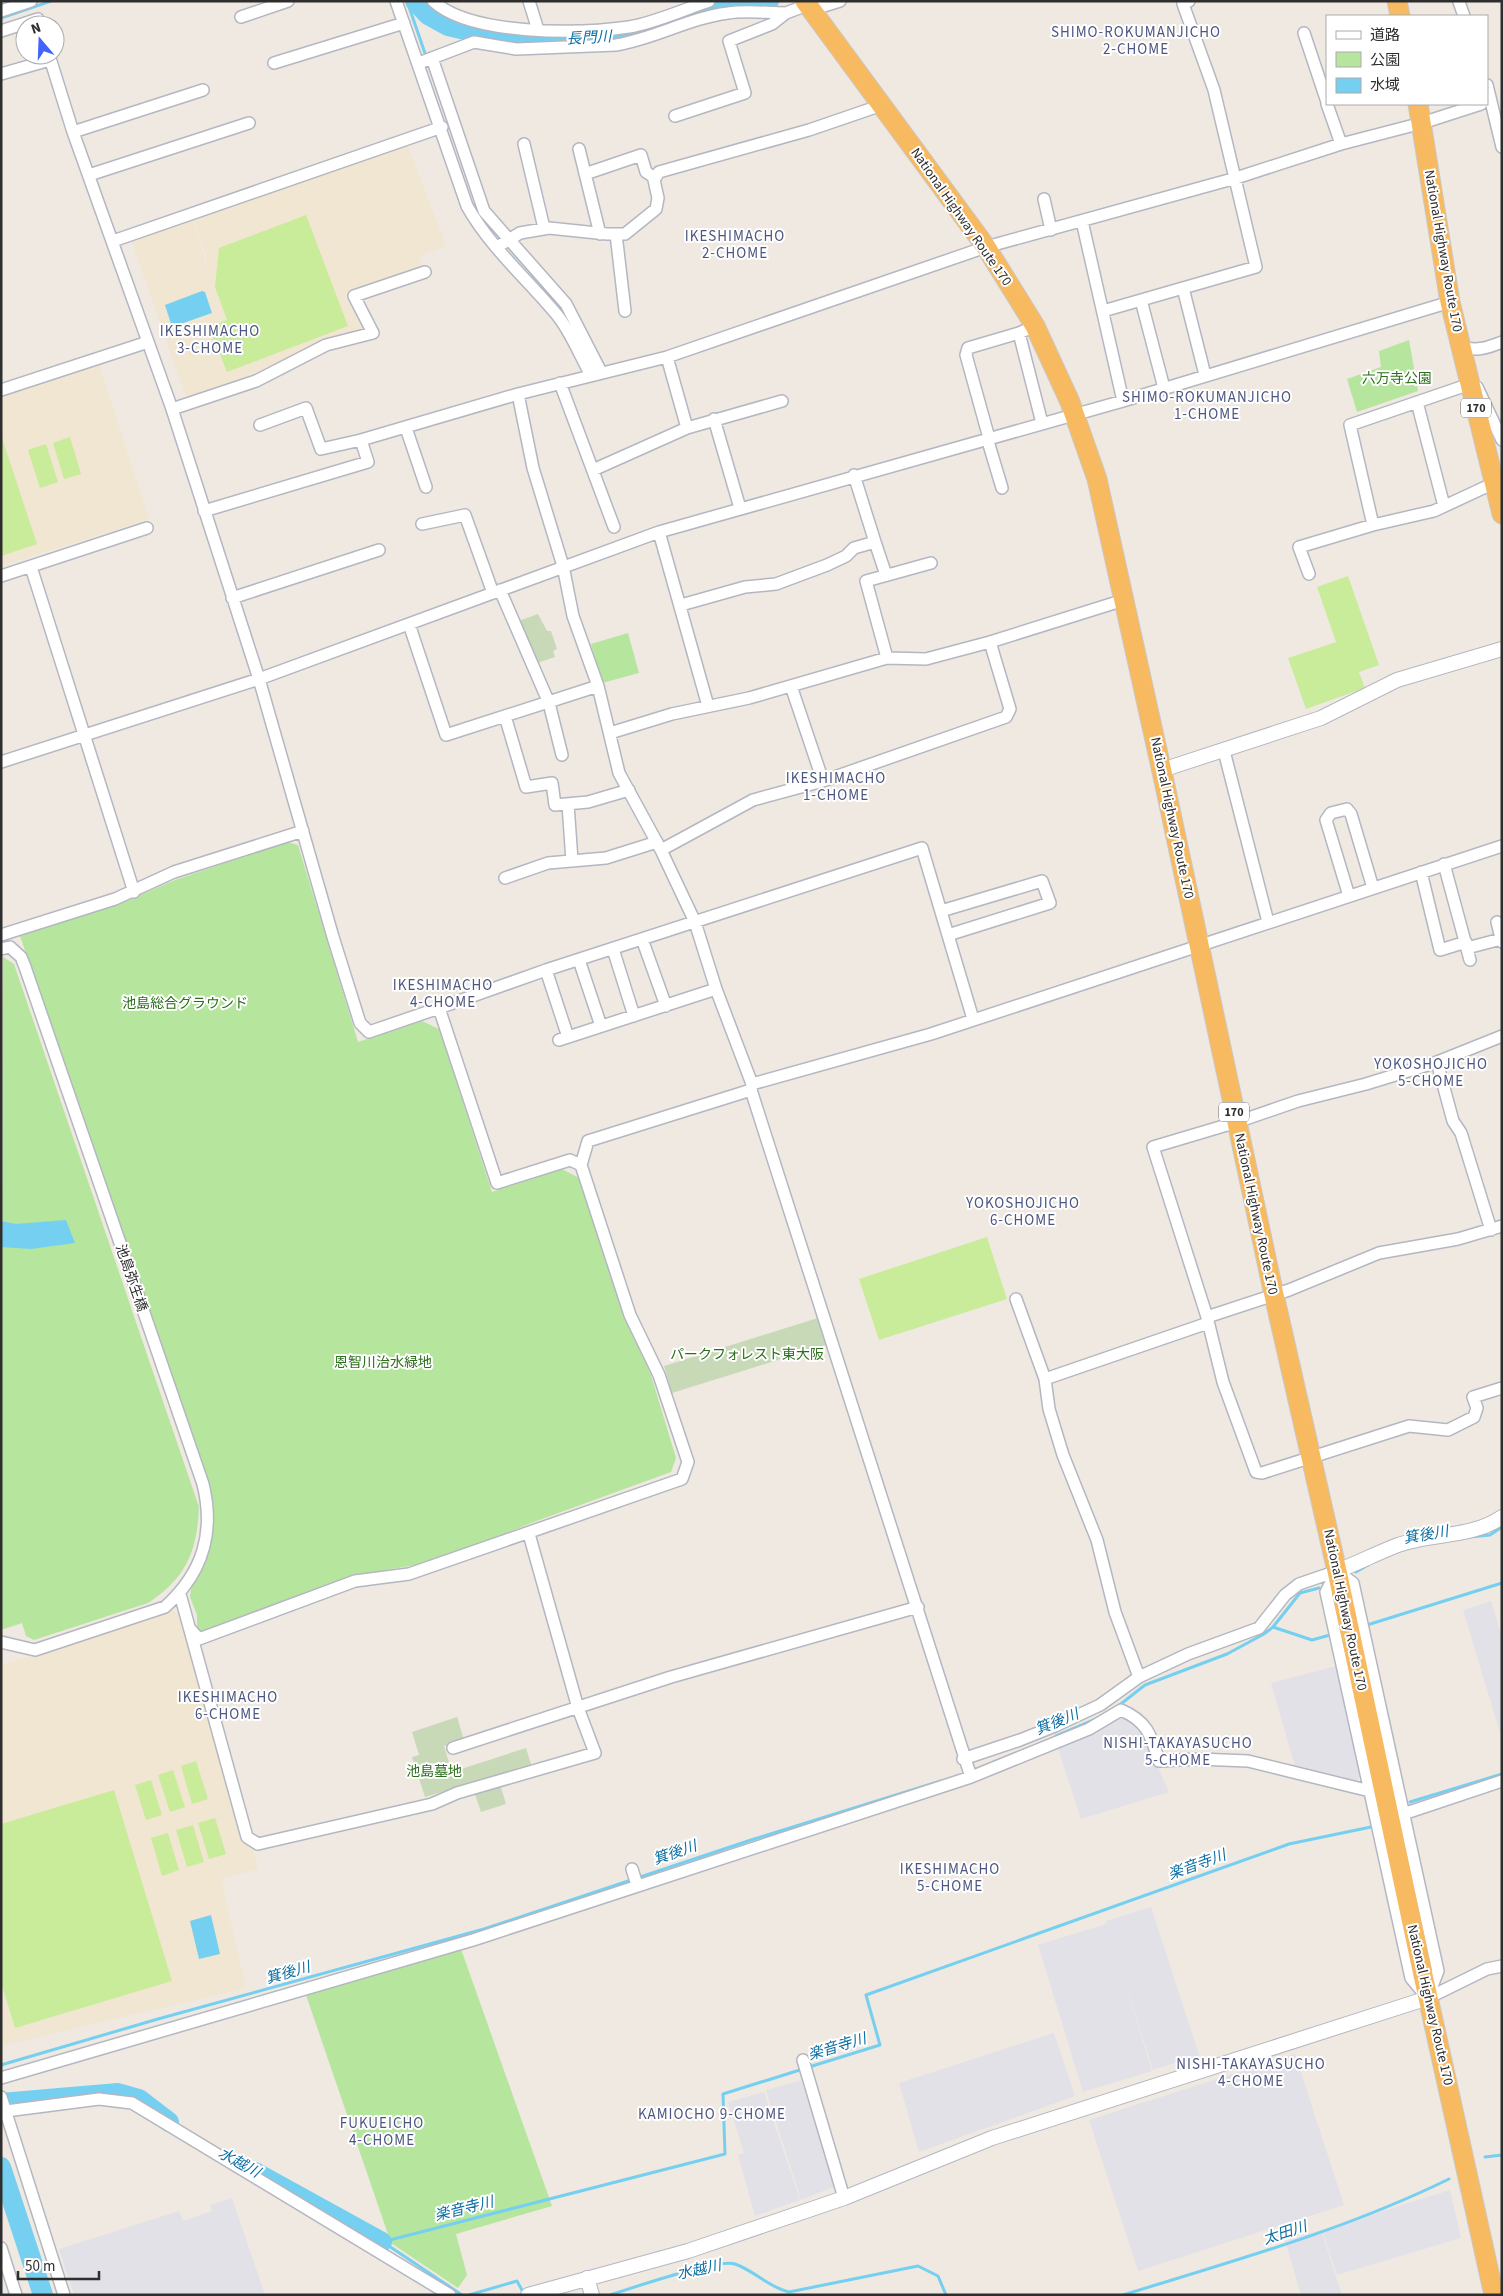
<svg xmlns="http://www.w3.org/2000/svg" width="1503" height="2296" viewBox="0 0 1503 2296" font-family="'Source Sans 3','Noto Sans JP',sans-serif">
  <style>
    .industrial { fill: #e3e1e8 }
    .education { fill: #f0e6d1 }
    .green { fill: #b6e59e }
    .cemetery { fill: #c8d9b8 }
    .pitch { fill: #c9ec9a }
    .water { fill: #75cff0 }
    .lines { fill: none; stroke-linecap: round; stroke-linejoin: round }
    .stream { stroke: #75cff0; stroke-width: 3 }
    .river { stroke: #75cff0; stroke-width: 20 }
    .minor-casing { stroke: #b4b7c1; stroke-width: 14 }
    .tertiary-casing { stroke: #b4b7c1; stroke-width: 16 }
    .trunk-casing { stroke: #c9c9c9; stroke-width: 21 }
    .minor { stroke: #fff; stroke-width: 11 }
    .tertiary { stroke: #fff; stroke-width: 14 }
    .trunk { stroke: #f8ba60; stroke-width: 19 }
    .labels { text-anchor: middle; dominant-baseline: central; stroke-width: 4; stroke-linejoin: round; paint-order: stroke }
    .shield { fill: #fff; stroke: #6d6d6d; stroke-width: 1 }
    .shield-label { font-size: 12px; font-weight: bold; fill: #2e2e2e }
    .street-label { font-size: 14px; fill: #2e2e2e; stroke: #fff }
    .park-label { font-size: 14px; fill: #2c6e1b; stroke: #fff }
    .neighbourhood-label { font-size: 15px; letter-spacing: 1px; fill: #4d5680; stroke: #fff }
    .water-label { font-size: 15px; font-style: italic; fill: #0d6fa3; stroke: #fff }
  </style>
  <rect width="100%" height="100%" fill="#efe9e1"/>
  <!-- industrial -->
  <path class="industrial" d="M1491 1601 1502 1638V1739L1463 1610Z
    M1336 1666 1360 1776 1356 1781 1295 1767 1271 1683Z
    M1124 1714 1137 1720 1169 1792 1081 1819 1057 1746Z
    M1151 1907 1199 2055 1153 2070 1122 1972 1152 2071 1083 2092 1038 1945 1106 1924V1921Z
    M1054 2033 1075 2096 919 2152 899 2083Z
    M1295 2054 1344 2205 1138 2271 1089 2120Z
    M801 2080 836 2186 801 2200 766 2090Z
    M764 2092 800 2200 755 2216 738 2155 744 2153 728 2102Z
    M1450 2190 1461 2238 1337 2275 1322 2230Z
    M232 2198 265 2295H74L59 2249 179 2211 183 2221 212 2211 210 2205Z
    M1321 2230 1342 2295H1301L1285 2241Z"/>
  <!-- education -->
  <path class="education" d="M407 144 446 246 419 256 423 267 345 293 349 305 352 304 366 326 364 332 329 339 244 377 186 397 130 237 192 217 204 255 205 279 206 254 193 218Z
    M99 365 149 519 1 566V396Z
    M171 1610 179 1614 244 1841 252 1845 258 1869 221 1879 246 1988 1 2046V1665Z"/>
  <!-- green -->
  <path class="green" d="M1409 340 1418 391 1357 412 1347 379 1381 367 1379 351Z
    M628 633 639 673 602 683 591 644Z
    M287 842 298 845 358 1042 422 1021 439 1029 492 1192 562 1169 579 1178 624 1315 651 1375 676 1458 671 1472 531 1523 480 1544 415 1565 363 1574 203 1633 197 1628V1615L190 1597 191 1589 205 1564 213 1532 214 1508 210 1484 20 936 129 900 175 880Z
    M3 957 14 964 199 1507C197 1552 186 1578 148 1603L34 1640 26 1636 22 1623 1 1630Z
    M461 1949 552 2206 456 2234 467 2275 458 2288 391 2243 306 1995Z"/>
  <!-- cemetery -->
  <path class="cemetery" d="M538 614 547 631H551L557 649 553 651 555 657 534 664 516 622Z
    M821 1317 829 1344 672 1393 664 1366Z
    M457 1717 464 1740 444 1746 452 1772 526 1748 532 1767 498 1778 506 1804 481 1812 471 1783 425 1797 412 1757 419 1755 412 1732Z"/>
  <!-- pitch -->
  <path class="pitch" d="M306 215 348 326 227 372 209 327 227 320 215 287 219 248Z
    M1 435 37 544 1 556Z
    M70 437 81 474 64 479 53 443Z
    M46 444 58 482 40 488 28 450Z
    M1348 576 1379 665 1359 672 1365 688 1306 709 1288 658 1336 642 1317 587Z
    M987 1237 1007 1299 879 1340 859 1279Z
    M196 1761 208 1799 192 1804 181 1766Z
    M173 1770 185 1807 170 1812 158 1775Z
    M151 1780 162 1815 146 1820 135 1785Z
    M114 1790 172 1981 15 2028 1 1982V1824Z
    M215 1818 226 1854 209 1859 198 1823Z
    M193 1825 204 1862 187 1867 176 1830Z
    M168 1833 179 1870 162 1876 151 1838Z"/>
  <!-- water -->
  <path class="water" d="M202 291 205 292 212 313 172 327 165 305Z
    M66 1220 75 1243 31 1249 1 1247V1221L16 1224Z
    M211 1915 220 1954 199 1959 190 1921Z"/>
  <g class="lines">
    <!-- stream -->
    <path class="stream" d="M407 1 481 216 564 310
      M1 18 51 1
      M1470 1537 1490 1535 1502 1527
      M1356 1572 1368 1565
      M1367 1625 1502 1583
      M1273 1627 1312 1640 1330 1635
      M1117 1707 1145 1685 1227 1654 1264 1634 1273 1627 1300 1593 1319 1588
      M1056 1736 1096 1719
      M1410 1802 1502 1774
      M1 2065 158 2019 484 1929 751 1840 941 1781
      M809 2067 880 2045 866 1995 1289 1844 1371 1827
      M1485 2157 1502 2155
      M382 2242 725 2154 723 2094 803 2069
      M383 2242 462 2295
      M469 2295 517 2281 523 2292
      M610 2295C632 2288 719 2258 735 2264 755 2271 768 2287 789 2292L918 2266 938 2276 946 2295
      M1123 2295C1233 2261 1345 2230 1449 2179"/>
    <!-- river -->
    <path class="river" d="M415 1 428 15 448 26 517 42 628 36 718 7 769 1
      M1 2103 118 2093 139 2099 169 2122
      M1 2167 43 2295
      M255 2172 382 2242"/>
    <defs>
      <path id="minor" d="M396 1 467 206C490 247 527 279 557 315 571 332 580 356 591 375
        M433 1C471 36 580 34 629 27 654 23 685 9 709 1
        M529 1 538 30
        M1459 2 1464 16
        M811 10 840 1
        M1 11 31 1
        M241 17 288 1
        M1 31 38 19
        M1304 33 1327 102
        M49 55 73 132 172 409 259 679 333 937 360 1023 369 1032 439 1008 497 1183 570 1160 581 1165
        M432 58 484 211 566 304 601 372
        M274 63 404 23
        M419 63 474 42 516 49 616 45C654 39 689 18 728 13 746 10 767 13 786 13
        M1 74 50 60
        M1487 85 1502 147
        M1327 104 1341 144
        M675 116 745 93 729 41 772 24 786 13 807 5
        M73 132 203 90
        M524 144 544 228
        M579 149 600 234
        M585 174 641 155 646 172 655 178
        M89 175 249 123
        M1044 199 1051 230
        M1082 221 1123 401
        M616 234 625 311
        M113 241 442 127
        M497 247 520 233 549 228 607 234H625L656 209 658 198 654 180 659 172 809 130 882 105
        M1183 288 1205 375
        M1141 300 1164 388
        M1103 311 1256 267 1214 90 1183 4 1189 1
        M1019 333 1042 423
        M1460 346C1475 352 1487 348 1502 342
        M667 357 687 428
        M560 383 614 527
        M1477 387 1502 440
        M1 390 148 342
        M518 394 533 468 563 566 573 616 598 686 619 773 661 850 695 922 716 989 752 1084 751 1090 971 1777
        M1417 402 1444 506
        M172 409 256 381 326 345 373 333 354 296 425 272
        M714 419 740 508
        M260 425 306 408 321 449 361 440
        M406 428 426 487
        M987 438 1002 488
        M989 438 966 355 968 348 1019 333 1035 326
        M593 470 687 428 782 401
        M204 511 368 462 361 440 518 394 667 357 986 247 1236 178 1341 144 1422 123 1481 104
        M422 524 465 515 493 593
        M1373 525 1434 511 1494 483
        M659 532 708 706
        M875 542 886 575
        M31 567 134 892
        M1309 574 1299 547 1373 525 1350 425 1470 384
        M1 576 147 528
        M500 590 549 703 562 755
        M232 598 379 550
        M681 605 745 587 776 584 827 565 846 556 854 548 875 542 854 475
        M409 624 446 735 598 686
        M887 658 866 581 931 563
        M791 686 823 781
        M505 716 526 787 552 783 555 805 588 802 629 790
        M610 733 672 714 749 698 887 658 926 659 990 642 1124 600
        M1224 751 1268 922
        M1 762 259 679 659 532 1123 401 1450 302
        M568 804 572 861
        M661 850 753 800 823 781 1006 717 1010 709 990 642
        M1444 864 1470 960
        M1421 872 1440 950 1466 942
        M505 878 548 863 606 858 657 842
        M1349 896 1326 820 1331 813 1347 809 1351 814 1373 888
        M941 911 1042 881 1050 903 948 935
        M1497 922 1502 942
        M1 935 115 899 174 872 303 831
        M642 939 666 1006
        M1467 948 1501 939
        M1 949 10 947 21 957 25 967 203 1484C215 1533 203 1573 165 1607L35 1650 1 1642
        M613 949 634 1016
        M579 960 601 1026
        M546 970 568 1037
        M439 1008 546 970 922 848 973 1019
        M1502 1036 1437 1062 1366 1084 1298 1101 1237 1122 1153 1147 1207 1317 1223 1382 1256 1472 1262 1473 1409 1426 1448 1430 1474 1417 1477 1408 1473 1397 1502 1388
        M559 1040 716 989
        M1437 1062 1453 1121 1461 1133 1491 1230
        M752 1084 931 1034 1502 846
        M1016 1299 1045 1379 1049 1409 1063 1455 1097 1540 1115 1612 1139 1677
        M1207 1317 1289 1290 1379 1253 1458 1239 1502 1226
        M1045 1379 1208 1323
        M1337 1571 1353 1583 1438 1971 1429 1994
        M1337 1571 1326 1592 1411 1978 1425 1995
        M180 1594 247 1837 258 1844 432 1804 457 1793 595 1753 578 1708 529 1534
        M191 1630 199 1639 355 1581 409 1574 682 1479 688 1462 659 1375 630 1315 581 1165 588 1141 751 1090
        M453 1748 671 1677 918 1607
        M963 1759 1020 1740 1055 1726 1100 1705 1139 1677 1188 1654 1259 1628 1285 1595 1299 1584 1337 1571
        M1403 1814 1502 1781
        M632 1869 637 1885
        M1428 1998 1487 1969 1502 1966
        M803 2060 844 2198
        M1 2078 473 1940 971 1777 1089 1729 1121 1710C1147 1721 1151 1735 1159 1761L1198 1759 1248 1761 1370 1791
        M1 2097 64 2295
        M6 2111 99 2099 132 2103 450 2295
        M1 2248 16 2295"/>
      <path id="tertiary" d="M1162 770 1321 718 1397 680 1502 649
        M1337 1571C1358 1563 1377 1553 1398 1545 1431 1533 1472 1538 1502 1517
        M587 2278 592 2295
        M528 2295 688 2251 844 2198 992 2138 1428 1998"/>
      <path id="trunk" d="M805 1 986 247 1035 326 1070 402 1097 479 1164 781 1274 1295 1337 1571 1423 1975 1494 2295
        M1397 1 1400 16
        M1418 104 1450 302 1502 514"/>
    </defs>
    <!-- minor casing -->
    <use href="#minor" class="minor-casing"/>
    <!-- tertiary casing -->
    <use href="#tertiary" class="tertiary-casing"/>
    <!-- trunk casing -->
    <use href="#trunk" class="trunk-casing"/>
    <!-- minor -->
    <use href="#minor" class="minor"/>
    <!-- tertiary -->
    <use href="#tertiary" class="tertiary"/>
    <!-- trunk -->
    <use href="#trunk" class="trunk"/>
  </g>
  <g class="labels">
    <!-- shield labels -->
    <g class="shield">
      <rect x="1461" y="398.5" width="30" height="19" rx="4"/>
      <rect x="1219" y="1102.5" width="30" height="19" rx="4"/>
    </g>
    <g class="shield-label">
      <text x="1476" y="408">170</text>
      <text x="1234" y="1112">170</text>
    </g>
    <!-- street labels -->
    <g class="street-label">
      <text transform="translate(961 217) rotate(55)">National Highway Route 170</text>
      <text transform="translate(1443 251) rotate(80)">National Highway Route 170</text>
      <text transform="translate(1172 818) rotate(78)">National Highway Route 170</text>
      <text transform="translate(1256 1214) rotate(78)">National Highway Route 170</text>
      <text transform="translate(131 1278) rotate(71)">池島弥生橋</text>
      <text transform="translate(1345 1610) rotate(78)">National Highway Route 170</text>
      <text transform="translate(1430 2005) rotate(77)">National Highway Route 170</text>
    </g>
    <!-- park labels -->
    <g class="park-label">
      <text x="1397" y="379">六万寺公園</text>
      <text x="185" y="1004">池島総合グラウンド</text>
      <text x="747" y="1355">パークフォレスト東大阪</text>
      <text x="383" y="1363">恩智川治水緑地</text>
      <text x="434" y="1772">池島墓地</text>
    </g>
    <!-- neighbourhood labels -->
    <g class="neighbourhood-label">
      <text x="1136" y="32">SHIMO-ROKUMANJICHO<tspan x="1136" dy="17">2-CHOME</tspan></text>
      <text x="735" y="236">IKESHIMACHO<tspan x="735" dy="17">2-CHOME</tspan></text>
      <text x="210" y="331">IKESHIMACHO<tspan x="210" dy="17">3-CHOME</tspan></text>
      <text x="1207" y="397">SHIMO-ROKUMANJICHO<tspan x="1207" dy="17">1-CHOME</tspan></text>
      <text x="836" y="778">IKESHIMACHO<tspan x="836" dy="17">1-CHOME</tspan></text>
      <text x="443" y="985">IKESHIMACHO<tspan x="443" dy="17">4-CHOME</tspan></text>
      <text x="1431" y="1064">YOKOSHOJICHO<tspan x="1431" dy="17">5-CHOME</tspan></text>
      <text x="1023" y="1203">YOKOSHOJICHO<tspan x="1023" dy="17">6-CHOME</tspan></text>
      <text x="228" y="1697">IKESHIMACHO<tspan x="228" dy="17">6-CHOME</tspan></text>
      <text x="1178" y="1743">NISHI-TAKAYASUCHO<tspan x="1178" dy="17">5-CHOME</tspan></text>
      <text x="950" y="1869">IKESHIMACHO<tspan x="950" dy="17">5-CHOME</tspan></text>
      <text x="1251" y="2064">NISHI-TAKAYASUCHO<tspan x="1251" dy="17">4-CHOME</tspan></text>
      <text x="712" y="2114">KAMIOCHO 9-CHOME</text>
      <text x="382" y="2123">FUKUEICHO<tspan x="382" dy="17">4-CHOME</tspan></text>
    </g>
    <!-- water labels -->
    <g class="water-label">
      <text transform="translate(589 38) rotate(-3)">長門川</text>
      <text transform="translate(1426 1535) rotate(-10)">箕後川</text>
      <text transform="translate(1057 1722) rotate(-22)">箕後川</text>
      <text transform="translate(675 1853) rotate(-19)">箕後川</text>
      <text transform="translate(1197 1865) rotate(-20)">楽音寺川</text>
      <text transform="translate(288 1973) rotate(-16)">箕後川</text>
      <text transform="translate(837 2047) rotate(-17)">楽音寺川</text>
      <text transform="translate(239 2163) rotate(29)">水越川</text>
      <text transform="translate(464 2209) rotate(-14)">楽音寺川</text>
      <text transform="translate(1285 2233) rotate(-18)">太田川</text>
      <text transform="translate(699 2270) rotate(-12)">水越川</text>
    </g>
  </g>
  <!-- border -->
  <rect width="1503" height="2296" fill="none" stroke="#2e2e2e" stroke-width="5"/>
  <!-- legend -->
  <rect x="1326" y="15" width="162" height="90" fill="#ffffff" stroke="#ababab"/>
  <rect x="1336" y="31" width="25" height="8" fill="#ffffff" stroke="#ababab"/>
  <text x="1370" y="40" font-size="15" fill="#2e2e2e">道路</text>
  <rect x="1336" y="52" width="25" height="15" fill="#b6e59e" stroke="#ababab"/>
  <text x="1370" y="65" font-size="15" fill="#2e2e2e">公園</text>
  <rect x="1336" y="78" width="25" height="15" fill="#75cff0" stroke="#ababab"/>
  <text x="1370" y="90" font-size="15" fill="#2e2e2e">水域</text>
  <!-- north arrow -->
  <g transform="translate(40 40) rotate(341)"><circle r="24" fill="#ffffff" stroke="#ababab"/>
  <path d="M0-4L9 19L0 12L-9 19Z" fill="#4264fb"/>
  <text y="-8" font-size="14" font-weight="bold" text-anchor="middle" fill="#2e2e2e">N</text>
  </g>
  <!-- scale -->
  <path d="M18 2271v8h81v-8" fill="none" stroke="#2e2e2e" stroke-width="2.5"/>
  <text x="25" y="2271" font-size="15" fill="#2e2e2e" stroke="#ffffff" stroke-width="4" paint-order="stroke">50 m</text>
</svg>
